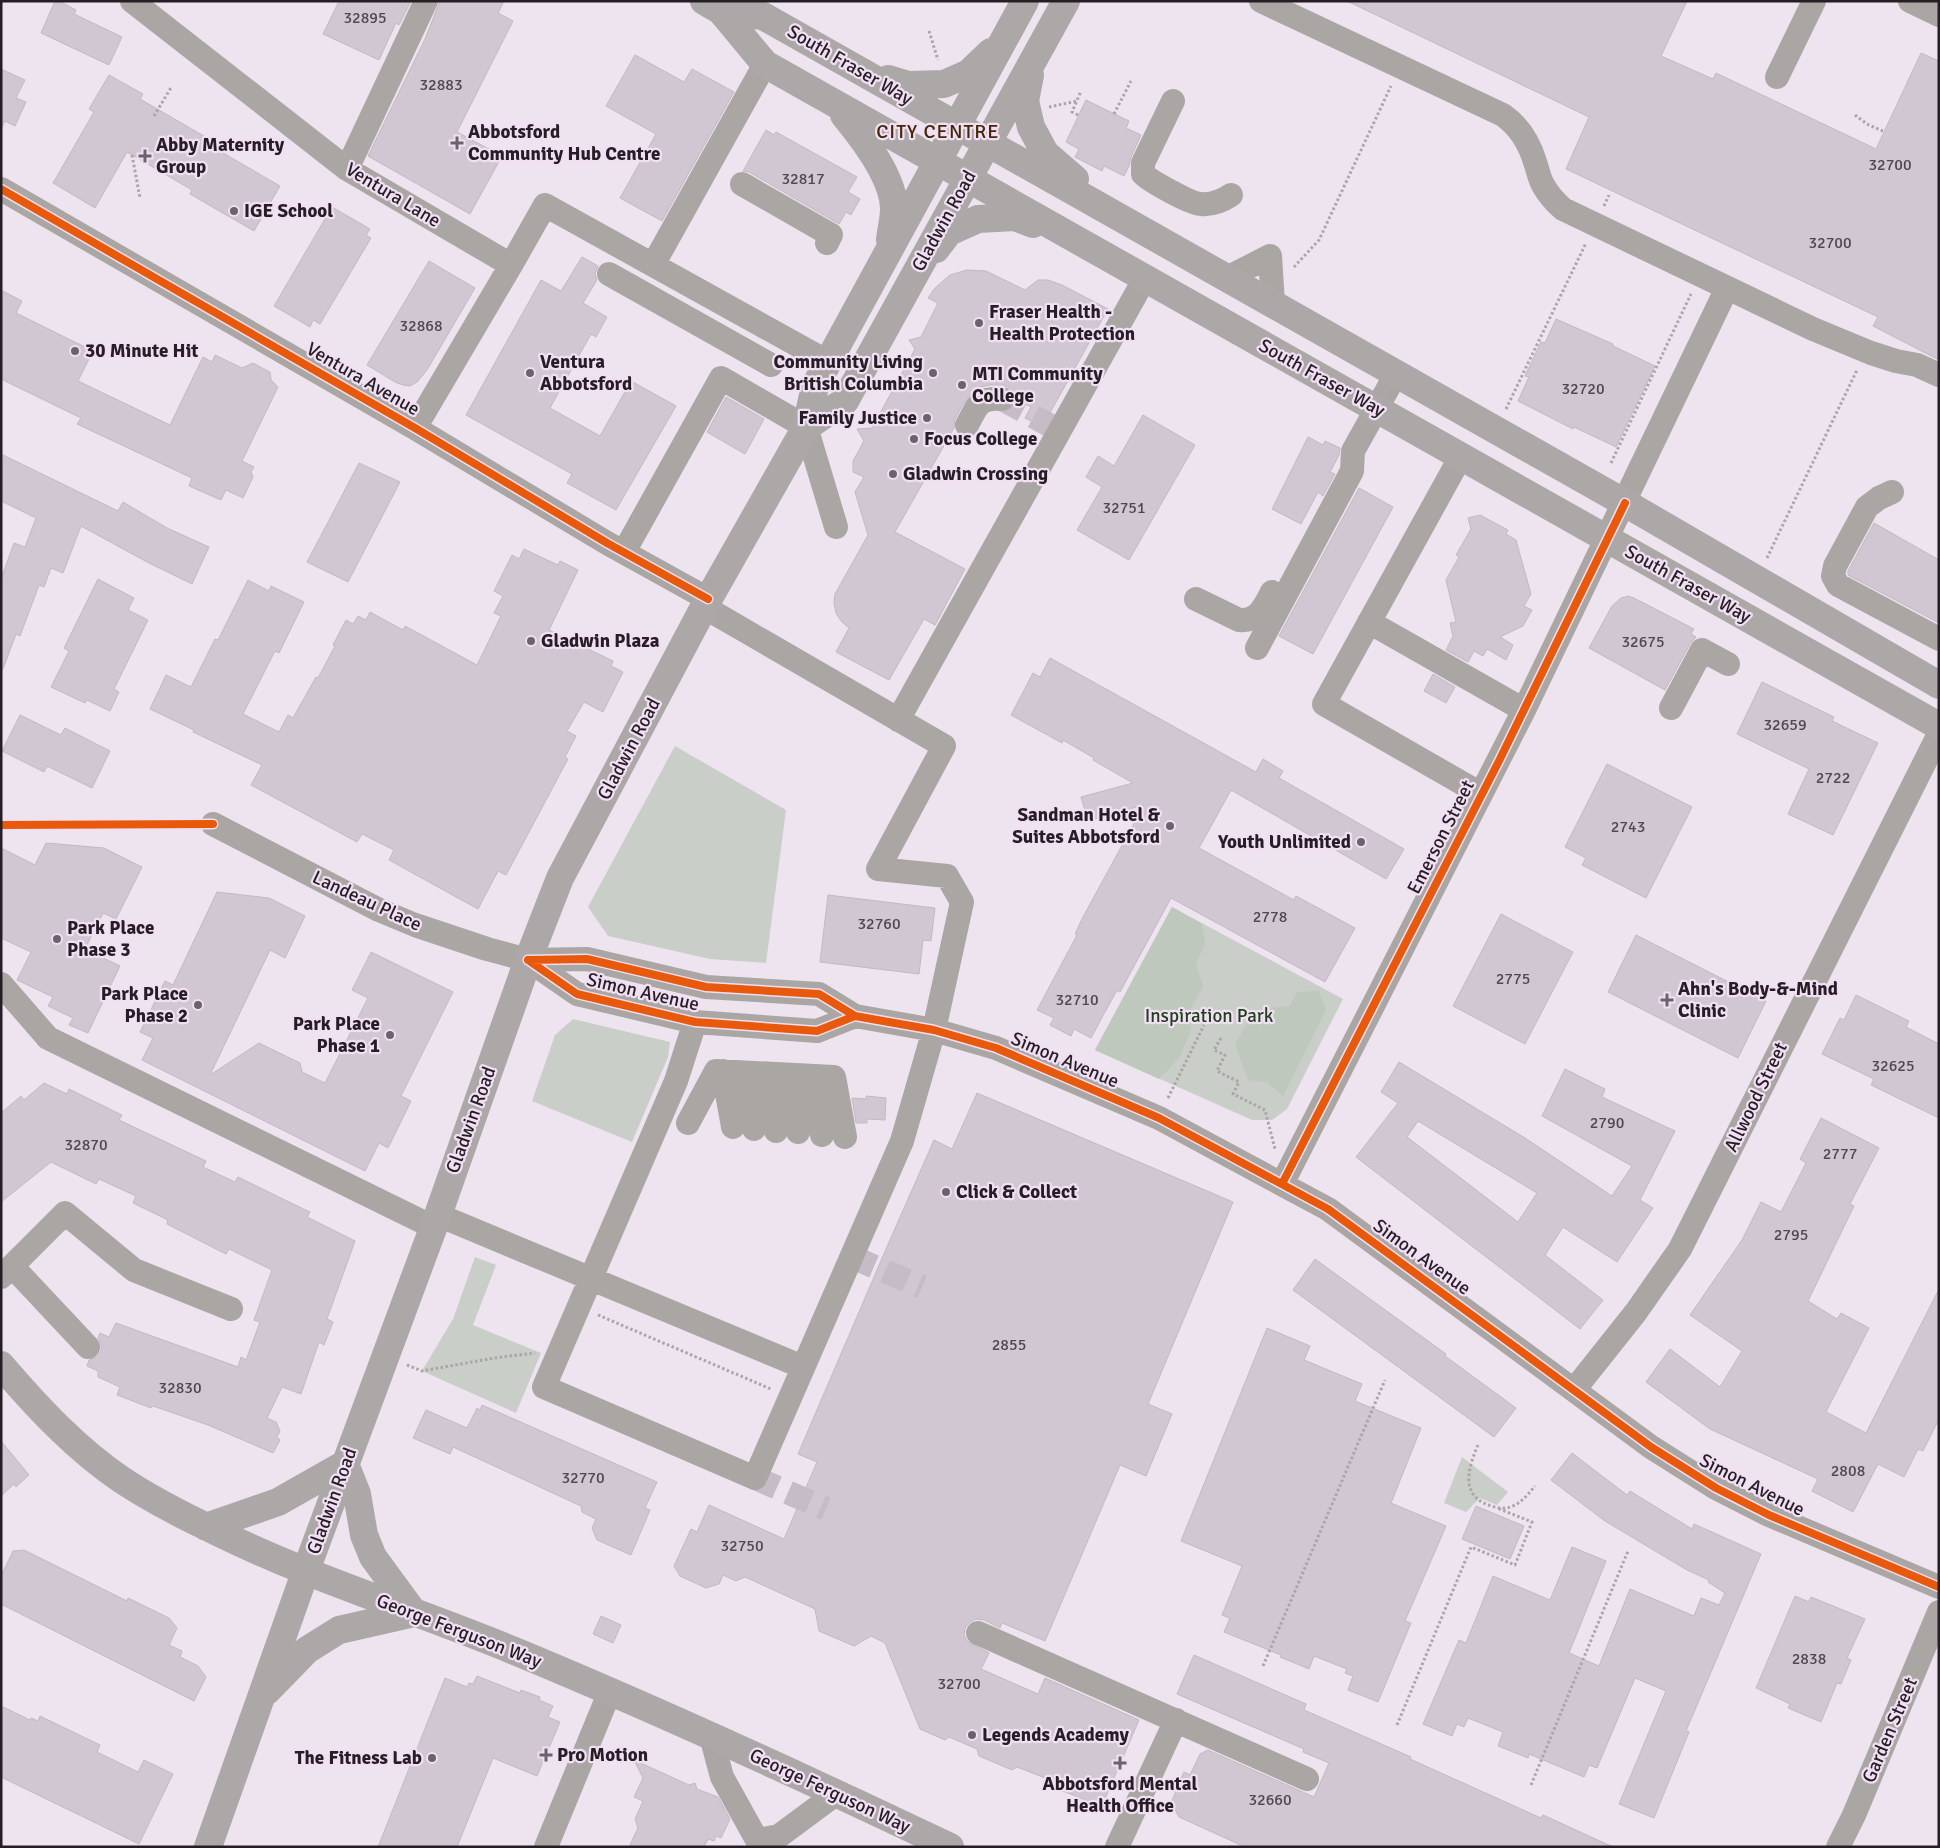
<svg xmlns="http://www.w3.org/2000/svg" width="1940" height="1848" viewBox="0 0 1940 1848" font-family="Signika,sans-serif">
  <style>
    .green { fill: #c9cec8 }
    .forest { fill: #bec8bd }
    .building { fill: #d1c7d2; stroke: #c1b9c2; fill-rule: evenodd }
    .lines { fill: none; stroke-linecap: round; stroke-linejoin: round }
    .minor-tunnel { stroke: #c6bcc7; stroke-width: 24; stroke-dasharray: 24 12; stroke-linecap: butt }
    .path { stroke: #aaa6a7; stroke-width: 3; stroke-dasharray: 2.5 2.5; stroke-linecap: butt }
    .minor { stroke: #a9a6a3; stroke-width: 24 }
    .major { stroke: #ada8a8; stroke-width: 28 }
    .cycleway-casing { stroke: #f2dff4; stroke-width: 11 }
    .cycleway { stroke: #e8590c; stroke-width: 8 }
    .poi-dot { fill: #6b636c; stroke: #f2dff4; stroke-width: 2 }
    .labels { text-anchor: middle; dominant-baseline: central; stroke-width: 4.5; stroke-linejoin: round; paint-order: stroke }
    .number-label { font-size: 16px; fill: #504850 }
    .street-label { font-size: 19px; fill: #251e25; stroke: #f2dff4 }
    .poi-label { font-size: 19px; font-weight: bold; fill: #251e25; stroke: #f2dff4; text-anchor: start }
    .park-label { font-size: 19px; fill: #1d421a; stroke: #f2dff4 }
    .neighbourhood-label { font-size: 20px; letter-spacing: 1px; fill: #412905; stroke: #f2dff4 }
  </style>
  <rect width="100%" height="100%" fill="#eee4ef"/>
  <!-- green -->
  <path class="green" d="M675 746 786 810 766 963 710 959 608 936 588 907Z
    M1172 907 1343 999 1287 1109 1272 1120H1252L1095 1050Z
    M573 1019 670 1042 668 1057 632 1142 532 1101 555 1035Z
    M475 1257 496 1265 473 1325 541 1353 516 1413 422 1371 453 1319Z
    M1462 1457 1508 1492 1497 1505 1480 1498 1466 1512 1444 1503Z"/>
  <!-- forest -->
  <path class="forest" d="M1172 907 1202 924 1205 944 1196 964 1203 986 1190 1011 1191 1030 1179 1058 1159 1079 1095 1050Z
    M1319 991 1326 1010 1283 1096 1267 1082 1248 1080 1235 1044C1254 1013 1251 1009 1290 1006L1297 992Z"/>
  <!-- building -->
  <path class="building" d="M55 1H59L76 10 74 14 122 37 109 65 41 33Z
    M339 1H411L399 25 396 23 379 60 323 34Z
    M440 1H504L498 13 513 21 457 132 502 156 470 214 368 156 425 39Z
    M1347 1H1687L1661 56 1713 79 1716 73 1876 149 1921 53 1939 61V360L1873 326 1878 317 1566 169 1589 117Z
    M635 55 684 82 692 69 734 92 662 221 620 198 656 134 606 106Z
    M1 69 25 80 16 98 26 102 15 126 5 121 1 129Z
    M109 75 143 94 140 99 209 139 206 143 280 186 254 231 190 194 192 190 127 152 95 208 53 183 94 112 89 109Z
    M1086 100 1129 121 1126 128 1141 135 1131 157 1129 166 1124 176 1104 166 1102 171 1075 157 1079 149 1066 142Z
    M766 130 774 135 776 132 857 177 848 192 860 199 851 215 846 212 839 224 749 172 743 171Z
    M332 207 370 229 366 235 371 238 320 324 313 320 310 327 274 306Z
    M582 257 598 266 595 274 597 280 583 303 607 317 596 337 591 334 550 408 600 436 631 381 676 406 616 510 567 483 572 474 466 415 541 280 561 291Z
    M429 261 475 288 427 370 417 382 410 386 403 385 395 382 367 365Z
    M967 270 986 271 1025 290 1038 280H1048L1062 285 1108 309 1042 427 1025 418 1031 407 1016 399 1014 392 1010 388 1003 385H990L977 388 962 406 955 419 954 428 895 532 965 569 935 625 924 619 889 680 836 652 849 628 841 621 836 613 834 603 835 594 868 535 855 492 864 477 853 472V461L864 441 857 429 872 428 915 349 909 340 921 337 938 303 928 298 935 288 950 275Z
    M1 290 22 301 16 313 93 351 78 381 170 425 203 357 212 362 215 355 242 368 253 363 270 372 271 380 278 387 242 461 254 467 251 472 253 477 243 498 226 490 221 500 189 486 192 478 77 424 81 418 1 379Z
    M1556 319 1613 344V346L1655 366 1616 447 1574 427 1573 429 1518 401 1529 377 1525 376 1541 342 1545 343Z
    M726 397 764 419 745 454 707 432Z
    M1143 415 1195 445 1129 560 1077 530 1102 487 1086 477 1098 456 1114 466Z
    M1308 437 1323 445 1325 441 1340 448 1339 455 1330 472 1335 474 1323 496 1318 492 1301 524 1272 509Z
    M1 454 118 511 123 502 167 528 209 547 192 584 147 562 81 526 63 573 51 568 44 587 39 585 20 636 16 634 3 669H1V579L14 543 25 547 36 518 1 501Z
    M359 463 400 482 348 582 307 562Z
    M1359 488 1393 507 1313 654 1279 636Z
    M1480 515 1508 530 1506 534 1516 540 1531 594 1524 606 1532 610 1523 626 1500 637 1513 645 1506 660 1487 649 1483 656 1474 651 1468 662 1446 650 1453 636 1450 623 1456 622 1446 580 1459 557 1456 555 1471 529 1468 518Z
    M1874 523 1939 560V623L1848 575V571Z
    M524 549 558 565 560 561 578 570 549 630 613 661 611 666 623 672 603 712 584 702 567 731 576 736 565 757 568 759 506 875 498 871 478 909 389 860 394 850 362 834 357 842 251 785 262 765 193 732 194 730 150 709 166 675 191 687 215 639 218 640 248 580 269 591 271 586 304 602 279 653 275 651 243 714 279 732 288 715 293 718 316 677 318 678 335 646 333 645 346 620 353 624 358 616 366 620 370 612 403 630 405 626 477 665 501 616 494 613 503 596 494 591 512 555 519 559Z
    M98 579 134 598 128 610 148 620 114 689 119 692 110 711 87 700 85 703 51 687 69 651 64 648Z
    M1628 596 1634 598 1694 629 1691 634 1696 637 1690 644 1665 690 1589 648 1612 606 1621 598Z
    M1050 658 1256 772 1263 759 1283 771 1279 778 1404 849 1386 879 1231 790 1199 848 1294 900 1296 896 1355 928 1325 982 1171 898 1120 992 1117 990 1091 1038 1074 1029 1071 1036 1050 1025 1054 1018 1037 1010 1077 935 1075 934 1083 917 1144 805 1088 821 1081 797 1133 783 1093 760 1094 758 1063 740 1062 743 1011 715 1033 673 1040 677Z
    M1433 674 1455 687 1446 703 1424 691Z
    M1762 682 1834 717 1832 721 1878 743 1833 835 1788 814 1809 769 1737 734Z
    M20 715 61 735 65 728 110 751 92 788 47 766 44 772 2 751Z
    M1607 764 1692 807 1646 898 1582 865 1586 858 1565 847Z
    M46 843 104 848 142 867 116 919 103 913 85 949 120 966 88 1033 69 1025 73 1018 48 1006 53 997 17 980 31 952 1 938V848L35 865Z
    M217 892 269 898 305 916 285 958 270 950 210 1075 259 1043 300 1063 302 1072 325 1083 368 998 352 990 371 952 453 992 401 1096 411 1101 388 1148 379 1143 365 1171 142 1060 153 1038 140 1032 165 981 173 985Z
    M828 895 935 908 931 941 923 940 919 974 820 962Z
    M1501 914 1573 952 1525 1044 1453 1006Z
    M1636 935 1766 1001 1738 1058 1608 992Z
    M1856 995 1909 1021 1906 1027 1939 1044V1118L1871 1085 1874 1079 1822 1054 1840 1018 1844 1020Z
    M1399 1062 1525 1138 1612 1196 1632 1166 1542 1116 1565 1069 1605 1089 1602 1097 1675 1131 1640 1200 1653 1208 1617 1262 1563 1227 1545 1255 1603 1300 1580 1329 1356 1157 1398 1103 1381 1092ZM1418 1121 1537 1193 1518 1222 1407 1137Z
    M44 1083 67 1094 69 1089 122 1115 119 1120 206 1161 203 1167 235 1182 238 1177 287 1201 310 1212 307 1217 355 1241 327 1319 333 1322 324 1345 319 1342 301 1394 282 1387 267 1418 276 1422 280 1431 277 1437 280 1440 273 1453 208 1425 153 1406 151 1408 117 1395 120 1387 98 1377V1371L87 1366 89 1360 97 1357 101 1351V1344L98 1338 100 1333 109 1337 116 1323 238 1367 241 1357 246 1360 260 1322 254 1320 272 1270 229 1249 226 1254 167 1224 168 1220 133 1203 136 1196 99 1179 96 1184 51 1162 1 1202V1113L21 1096 24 1100Z
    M977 1093 1233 1202 1148 1404 1172 1414 1146 1476 1120 1465 1045 1641 1002 1623 1000 1628 984 1620 976 1619 970 1622 965 1628 964 1635 967 1641 989 1653 981 1669 1038 1694 1045 1678 1139 1720 1105 1799 1090 1802 1046 1784 1045 1778 1017 1767 1012 1770 979 1756 977 1749 949 1737 945 1740 920 1729 885 1643 871 1636 854 1646 819 1631 815 1609 745 1577 736 1581 723 1575 719 1584 706 1588 680 1576 674 1566 691 1529 697 1532 709 1505 784 1539 817 1462 798 1454 886 1249 934 1140 952 1149Z
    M866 1096 886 1098 885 1120 867 1119V1123H856L852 1098 866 1099Z
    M1821 1118 1879 1148 1850 1204 1854 1206 1808 1301 1837 1319 1841 1313 1869 1328 1826 1412 1866 1433 1939 1289V1419L1923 1451 1918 1449 1904 1477 1878 1464 1853 1512 1812 1491 1818 1479 1710 1429 1646 1382 1670 1349 1720 1387 1742 1351 1690 1315 1742 1240 1761 1202 1781 1212 1806 1163 1800 1159Z
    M1315 1259 1446 1354 1445 1356 1516 1408 1494 1437 1293 1290Z
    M1267 1328 1310 1346 1304 1360 1362 1384 1355 1401 1421 1428 1391 1503 1446 1526 1405 1621 1411 1623 1378 1702 1348 1690 1353 1676 1345 1673 1347 1669 1314 1656 1309 1669 1280 1657 1281 1655 1224 1632 1230 1618 1222 1615 1242 1566 1181 1541Z
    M482 1405 657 1482 645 1508 650 1510 631 1555 597 1540 592 1528 596 1519 582 1512 581 1506 453 1447 450 1454 413 1438 426 1410 467 1428 477 1408 480 1410Z
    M1 1441 29 1475 16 1487 14 1484 1 1496Z
    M1572 1453 1627 1495 1630 1491 1692 1529 1694 1524 1761 1554 1686 1731 1689 1732 1654 1818 1619 1804 1666 1691 1635 1678 1597 1768 1589 1765 1584 1777 1529 1754 1528 1758 1498 1746 1503 1732 1468 1718 1464 1727 1457 1724 1452 1736 1423 1724 1459 1640 1466 1643 1493 1576 1550 1600 1572 1547 1606 1561 1569 1653 1599 1666 1630 1589 1694 1616 1701 1598 1719 1605 1725 1593 1708 1582 1709 1580 1687 1570 1605 1521 1551 1480Z
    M1476 1506 1524 1526 1510 1559 1462 1539Z
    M24 1550 127 1601 128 1598 169 1618 177 1628 169 1645 182 1651 180 1657 198 1666 206 1677 194 1701 1 1604V1576L13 1551Z
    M1795 1596 1809 1602 1811 1597 1865 1619 1847 1658 1851 1660 1841 1684 1837 1683 1821 1722 1788 1708 1790 1704 1756 1688Z
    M601 1616 621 1625 613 1643 593 1634Z
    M1194 1655 1306 1704 1304 1710 1411 1757 1410 1759 1541 1818 1543 1815 1613 1847H1245L1179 1817 1171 1803 1184 1772 1190 1775 1200 1754 1208 1750 1314 1797 1329 1763 1303 1752 1304 1749 1177 1694Z
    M477 1676 520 1693 521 1690 540 1697 539 1700 553 1706 548 1717 560 1722 537 1776 493 1758 457 1847H378L445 1678 467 1687 469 1683 473 1684Z
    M1 1706 30 1720 31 1718 38 1721 40 1716 100 1745 97 1752 138 1772 144 1760 173 1774 139 1844 1 1777Z
    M634 1760 689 1785 695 1783 697 1789 718 1797 730 1819 721 1838 716 1836 714 1841 708 1839 704 1847H629L638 1828 635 1819 643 1801 634 1797 643 1778Z"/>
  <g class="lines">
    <!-- minor-tunnel -->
    <path class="minor-tunnel" d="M1002 399 1060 431
      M852 1257 922 1287
      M755 1478 826 1509"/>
    <!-- path -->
    <path class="path" d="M929 31 938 60
      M1049 107 1077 101
      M1114 114 1131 81
      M1078 115 1072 112 1081 91
      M1855 115 1867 124 1885 132
      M154 116 172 86
      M132 155 140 198
      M1604 206 1609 195
      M1294 267 1319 240 1391 86
      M1506 409 1586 243
      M1611 463 1691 294
      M1767 558 1857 370
      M1221 1038 1214 1050 1225 1055 1217 1071 1239 1082 1233 1094 1265 1110 1275 1149
      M1168 1098 1204 1025
      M598 1315 771 1389
      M407 1365 422 1371 494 1358 535 1353
      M1478 1445C1468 1468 1459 1497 1492 1506 1499 1509 1508 1509 1515 1505 1523 1501 1529 1493 1535 1486
      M1263 1666 1385 1380
      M1397 1725 1471 1547 1515 1565 1532 1522 1497 1508
      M1531 1785 1628 1551"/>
    <!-- minor -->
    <path class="minor" d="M132 1 347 169 511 265 415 428
      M1261 1 1503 115C1520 127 1529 142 1535 162 1538 170 1539 178 1543 185 1548 194 1555 202 1563 209L1813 329 1871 353 1896 361 1917 365 1939 375
      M1910 1 1939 15
      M1777 77 1814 1
      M1173 101 1143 163V174C1150 181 1191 204 1201 204 1212 205 1222 201 1231 195
      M347 169 426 1
      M742 184 831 235 827 243
      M1 189 415 428 607 543 708 599
      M511 265 545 205 828 362
      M653 265 765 64
      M609 274 771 365
      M1227 278 1270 256 1273 304
      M967 425C977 407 978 397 1002 399
      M1461 456 1324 704 1481 794
      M1892 492 1879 498 1867 507 1835 566 1833 576 1838 585 1939 639
      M624 552 721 378 806 427 836 527
      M1196 599 1239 620C1258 622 1264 607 1272 592
      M1369 622 1524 710
      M1257 648 1352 471 1353 451 1396 374
      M1671 708 1702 650 1728 664
      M898 720 1145 278
      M213 824 379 910 415 925 487 949 528 960 587 959 706 987 819 994 855 1016 934 1030 996 1048 1159 1118 1328 1209 1651 1447 1716 1488 1769 1515 1939 1587
      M528 960 577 994 695 1022 817 1031 855 1016
      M1 984 48 1038 433 1227
      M695 1022 676 1081 544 1387 755 1478 902 1141 934 1030 962 902 947 876 878 869 944 746 704 607
      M723 1071 733 1127
      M744 1073 754 1129
      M766 1074 776 1131
      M788 1075 798 1132
      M811 1076 822 1135
      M688 1123 716 1071 834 1077 845 1137
      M1282 1184 1524 710 1727 288
      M438 1215 803 1367
      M12 1266 88 1347
      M1 1277 65 1213 134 1270 231 1309
      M1574 1390 1636 1312 1680 1249 1939 734
      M978 1633 1307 1779
      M711 1736 722 1777 757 1840 779 1836 837 1793
      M546 1847 610 1691
      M1117 1847 1176 1720
      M1838 1847 1854 1815 1939 1612"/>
    <!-- major -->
    <path class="major" d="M704 1 721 11 765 64 1939 726
      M721 11 763 16 1625 503 1939 685
      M1030 75 1025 101 1031 127 1045 153 1075 179
      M888 79 908 85 944 84 969 73 991 52
      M844 115C863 138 894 178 894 209 894 219 891 230 890 240
      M936 249 949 232 978 219 1015 217 1033 224
      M806 427 845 401 1066 1
      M1 1365C37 1407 76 1449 122 1480 149 1498 178 1513 207 1527 306 1577 410 1608 512 1650 660 1711 805 1778 950 1847
      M345 1464 357 1494 364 1535 373 1557 414 1613
      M206 1527 278 1502 345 1464
      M267 1691 307 1650 339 1630 414 1613
      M208 1847 305 1573 438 1215 528 960 560 878 704 607 806 427 815 386 1025 1"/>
    <defs>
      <path id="cycleway" d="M1 189 415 428 607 543 708 599
        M1 825 213 824
        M528 960 587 959 706 987 819 994 855 1016 934 1030 996 1048 1159 1118 1328 1209 1651 1447 1716 1488 1769 1515 1939 1587
        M528 960 577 994 695 1022 817 1031 855 1016
        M1282 1184 1499 761 1625 503"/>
    </defs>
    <!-- cycleway casing -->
    <use href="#cycleway" class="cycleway-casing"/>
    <!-- cycleway -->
    <use href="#cycleway" class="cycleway"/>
  </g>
  <!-- markers -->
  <g class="poi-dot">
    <path d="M454.5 135.5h5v5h5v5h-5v5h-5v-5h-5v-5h5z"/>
    <path d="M142.5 148.5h5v5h5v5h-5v5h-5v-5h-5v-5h5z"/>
    <circle cx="234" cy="211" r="5"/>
    <circle cx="979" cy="323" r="5"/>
    <circle cx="75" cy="351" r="5"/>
    <circle cx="530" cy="373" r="5"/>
    <circle cx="933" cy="373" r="5"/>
    <circle cx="962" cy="385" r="5"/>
    <circle cx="927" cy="418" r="5"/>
    <circle cx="914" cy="439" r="5"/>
    <circle cx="893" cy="474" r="5"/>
    <circle cx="531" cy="641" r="5"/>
    <circle cx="1170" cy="826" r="5"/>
    <circle cx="1361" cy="842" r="5"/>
    <circle cx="57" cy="939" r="5"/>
    <path d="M1664.5 992.5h5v5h5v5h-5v5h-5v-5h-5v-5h5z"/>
    <circle cx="198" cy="1005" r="5"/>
    <circle cx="390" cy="1035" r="5"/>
    <circle cx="946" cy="1192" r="5"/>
    <circle cx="972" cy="1735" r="5"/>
    <path d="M543.5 1747.5h5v5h5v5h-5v5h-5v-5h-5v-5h5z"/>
    <circle cx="432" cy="1758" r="5"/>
    <path d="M1117.5 1755.5h5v5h5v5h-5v5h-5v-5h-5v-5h5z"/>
  </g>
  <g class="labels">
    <!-- number labels -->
    <g class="number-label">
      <text x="365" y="18">32895</text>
      <text x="441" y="85">32883</text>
      <text x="1890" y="165">32700</text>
      <text x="803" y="179">32817</text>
      <text x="1830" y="243">32700</text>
      <text x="421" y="326">32868</text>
      <text x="1583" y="389">32720</text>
      <text x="1124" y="508">32751</text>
      <text x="1643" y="642">32675</text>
      <text x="1785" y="725">32659</text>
      <text x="1833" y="778">2722</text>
      <text x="1628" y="827">2743</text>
      <text x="1270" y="917">2778</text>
      <text x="879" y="924">32760</text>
      <text x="1513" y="979">2775</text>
      <text x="1077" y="1000">32710</text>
      <text x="1893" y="1066">32625</text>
      <text x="1607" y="1123">2790</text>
      <text x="86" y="1145">32870</text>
      <text x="1840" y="1154">2777</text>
      <text x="1791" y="1235">2795</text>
      <text x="1009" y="1345">2855</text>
      <text x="180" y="1388">32830</text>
      <text x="1848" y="1471">2808</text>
      <text x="583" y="1478">32770</text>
      <text x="742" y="1546">32750</text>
      <text x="1809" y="1659">2838</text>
      <text x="959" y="1684">32700</text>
      <text x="1270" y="1800">32660</text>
    </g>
    <!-- street labels -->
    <g class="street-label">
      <text transform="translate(850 65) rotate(30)">South Fraser Way</text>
      <text transform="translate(393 195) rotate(31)">Ventura Lane</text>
      <text transform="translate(944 221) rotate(-61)">Gladwin Road</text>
      <text transform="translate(1322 378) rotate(29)">South Fraser Way</text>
      <text transform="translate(363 379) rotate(30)">Ventura Avenue</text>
      <text transform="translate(1688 584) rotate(29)">South Fraser Way</text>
      <text transform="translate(629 749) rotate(-62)">Gladwin Road</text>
      <text transform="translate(1441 837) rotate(-63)">Emerson Street</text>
      <text transform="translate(367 901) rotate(25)">Landeau Place</text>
      <text transform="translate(643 992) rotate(13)">Simon Avenue</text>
      <text transform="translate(1065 1060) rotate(23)">Simon Avenue</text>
      <text transform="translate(1756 1097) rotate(-64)">Allwood Street</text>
      <text transform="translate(471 1120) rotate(-70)">Gladwin Road</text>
      <text transform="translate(1422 1257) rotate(36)">Simon Avenue</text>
      <text transform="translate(1752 1485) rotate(27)">Simon Avenue</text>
      <text transform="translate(332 1501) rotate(-70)">Gladwin Road</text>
      <text transform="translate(459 1631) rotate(21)">George Ferguson Way</text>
      <text transform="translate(1890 1730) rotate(-67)">Garden Street</text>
      <text transform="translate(830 1791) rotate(25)">George Ferguson Way</text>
    </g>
    <!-- poi labels -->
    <g class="poi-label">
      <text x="468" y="132">Abbotsford<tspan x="468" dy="22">Community Hub Centre</tspan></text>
      <text x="156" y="145">Abby Maternity<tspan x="156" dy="22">Group</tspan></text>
      <text x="244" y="211">IGE School</text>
      <text x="989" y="312">Fraser Health -<tspan x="989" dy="22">Health Protection</tspan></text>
      <text x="85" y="351">30 Minute Hit</text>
      <text x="540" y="362">Ventura<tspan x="540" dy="22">Abbotsford</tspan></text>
      <text x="923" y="362" text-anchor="end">Community Living<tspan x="923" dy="22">British Columbia</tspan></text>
      <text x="972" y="374">MTI Community<tspan x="972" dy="22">College</tspan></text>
      <text x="917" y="418" text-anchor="end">Family Justice</text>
      <text x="924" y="439">Focus College</text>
      <text x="903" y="474">Gladwin Crossing</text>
      <text x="541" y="641">Gladwin Plaza</text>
      <text x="1160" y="815" text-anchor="end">Sandman Hotel &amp;<tspan x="1160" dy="22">Suites Abbotsford</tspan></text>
      <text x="1351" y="842" text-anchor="end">Youth Unlimited</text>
      <text x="67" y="928">Park Place<tspan x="67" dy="22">Phase 3</tspan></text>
      <text x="1678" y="989">Ahn's Body-&amp;-Mind<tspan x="1678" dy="22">Clinic</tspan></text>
      <text x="188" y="994" text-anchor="end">Park Place<tspan x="188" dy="22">Phase 2</tspan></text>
      <text x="380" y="1024" text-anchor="end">Park Place<tspan x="380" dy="22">Phase 1</tspan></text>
      <text x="956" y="1192">Click &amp; Collect</text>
      <text x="982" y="1735">Legends Academy</text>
      <text x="557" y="1755">Pro Motion</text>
      <text x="422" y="1758" text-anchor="end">The Fitness Lab</text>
      <text x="1120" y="1784" text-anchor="middle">Abbotsford Mental<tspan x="1120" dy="22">Health Office</tspan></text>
    </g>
    <!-- park labels -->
    <g class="park-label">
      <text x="1209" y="1016">Inspiration Park</text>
    </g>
    <!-- neighbourhood labels -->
    <g class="neighbourhood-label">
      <text x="938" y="131">CITY CENTRE</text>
    </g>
  </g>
  <!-- border -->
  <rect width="1940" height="1848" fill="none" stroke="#251e25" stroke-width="5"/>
</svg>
